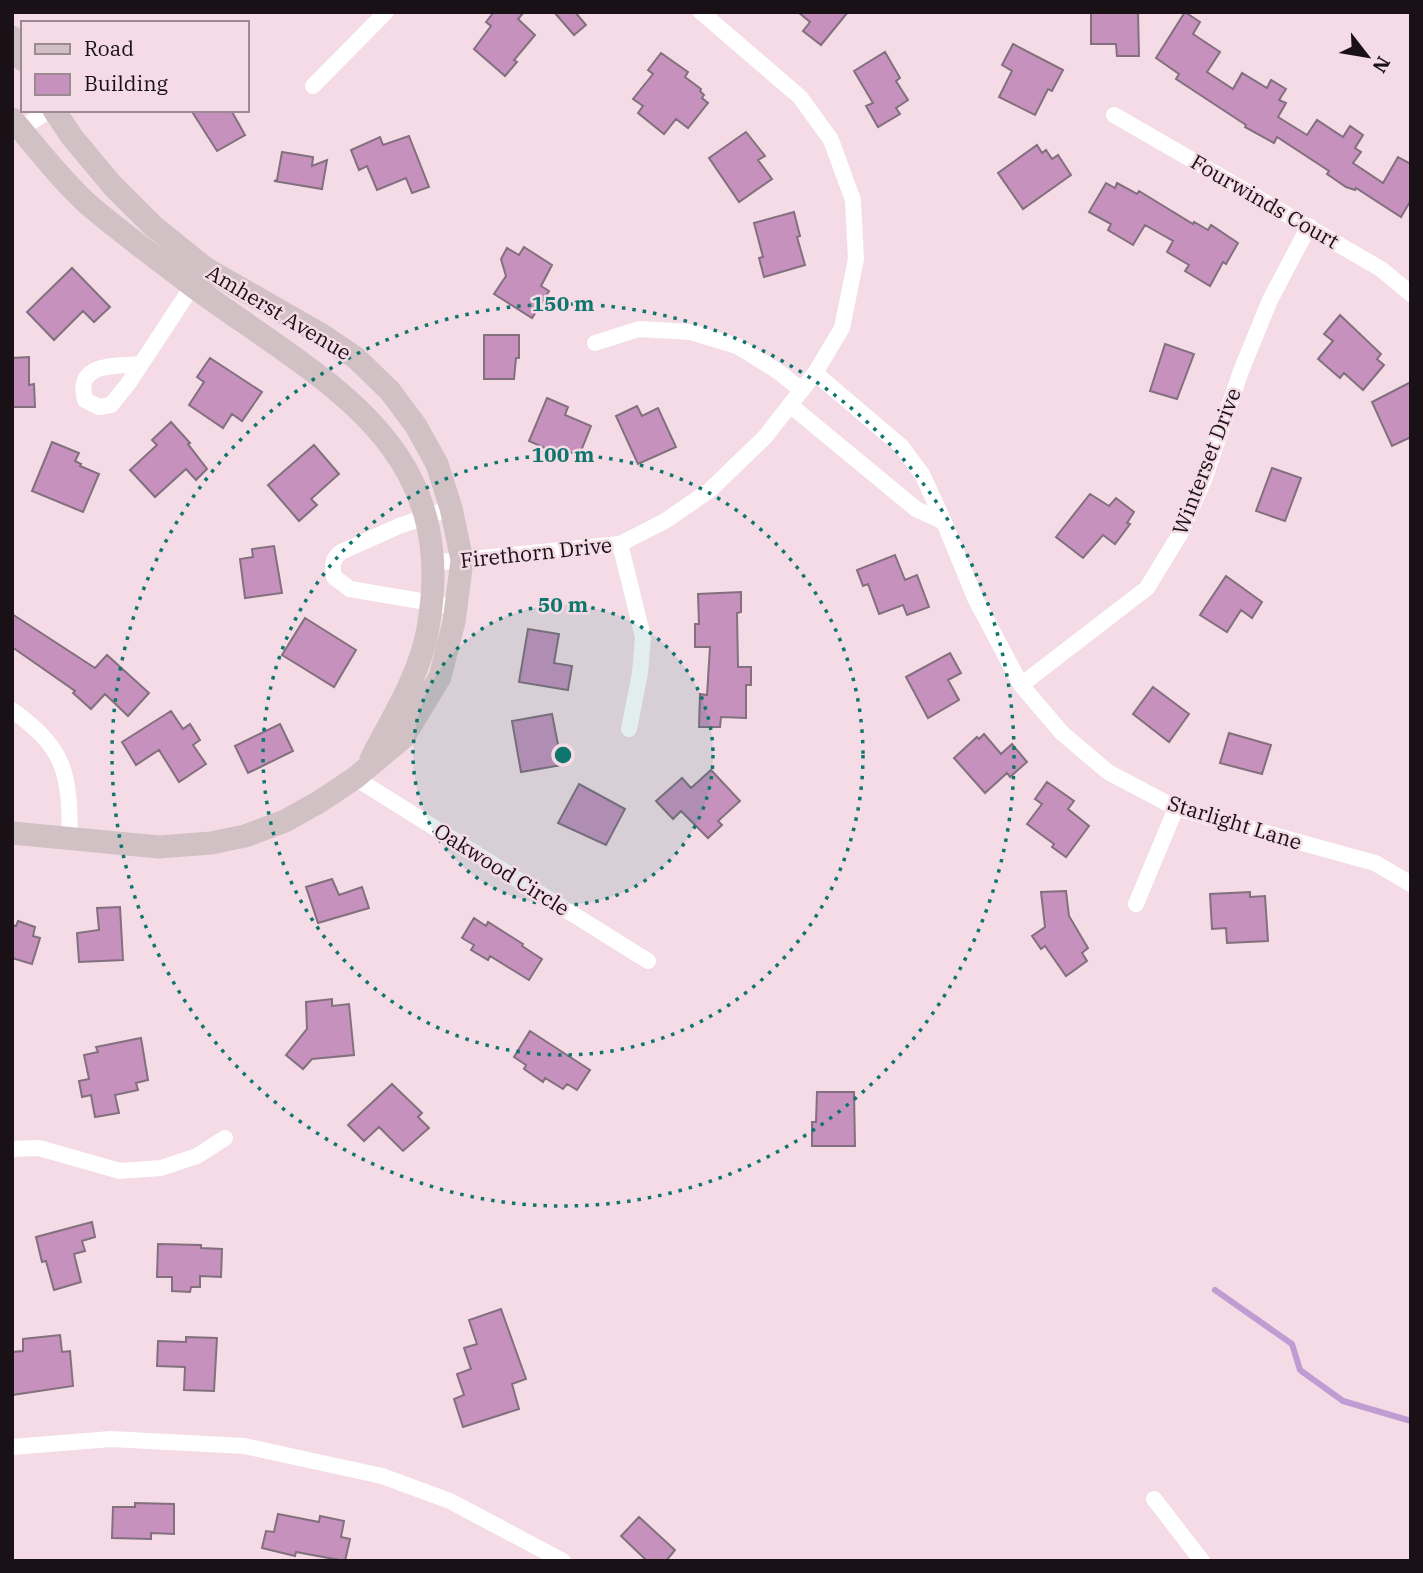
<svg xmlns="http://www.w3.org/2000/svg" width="1423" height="1573" viewBox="0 0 1423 1573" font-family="'IBM Plex Serif',serif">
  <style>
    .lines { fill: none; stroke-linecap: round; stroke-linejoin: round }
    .stream { stroke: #bf9cd2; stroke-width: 6 }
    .building { fill: #c691bd; stroke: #82707e; stroke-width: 2 }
    .street { stroke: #fff; stroke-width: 16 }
    .secondary { stroke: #d1c1c4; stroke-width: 23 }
    .ring { fill: none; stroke: #0f766e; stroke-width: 3.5; stroke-dasharray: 3.5 7 }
    .labels { text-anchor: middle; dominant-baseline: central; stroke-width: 5; stroke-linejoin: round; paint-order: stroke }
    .street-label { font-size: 21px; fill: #191115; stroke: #f4dbe5 }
    .centre { fill: #0f766e; stroke: #f4dbe5; stroke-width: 3.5 }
    .ring-label { font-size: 21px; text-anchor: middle; font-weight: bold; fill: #0f766e; stroke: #f4dbe5; stroke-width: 5; stroke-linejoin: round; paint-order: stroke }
  </style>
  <rect width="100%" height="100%" fill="#f4dbe5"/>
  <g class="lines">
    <!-- stream -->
    <path class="stream" d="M1215 1290 1292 1344 1300 1370 1343 1401 1411 1421"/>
  </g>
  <!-- building -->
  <path class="building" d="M494 12H524L518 19 535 35 514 60 517 62 505 76 474 49 491 26 486 22Z
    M554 12H575L586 25 574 35Z
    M798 12H848L821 45 803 31 810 22Z
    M1091 12H1138L1139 56H1117L1116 44H1091Z
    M1185 12 1200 22 1193 34 1220 52 1207 72 1233 89 1242 73 1267 88 1271 80 1286 89 1279 100 1286 103 1278 117 1307 135 1317 120 1343 137 1350 126 1363 135 1355 148 1361 152 1353 163 1383 183 1398 157 1411 164V200L1401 217 1356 188 1355 190 1346 187 1327 174 1329 171 1277 137 1274 143 1245 127 1246 125 1176 79 1179 74 1156 58Z
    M1013 44 1063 70 1052 91 1048 89 1035 115 999 97 1012 71 1002 65Z
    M885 52 900 78 896 81 908 100 896 108 900 114 878 127 866 106 873 103 854 71Z
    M661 53 688 72 685 77 701 89 700 91 704 95 702 98 708 103 688 128 676 119 664 134 638 113 643 106 633 99 653 74 648 70Z
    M191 110H231L245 135 217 151Z
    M746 132 765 156 758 160 772 179 739 202 709 158Z
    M409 136 429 187 412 193 406 178 377 190 367 166 359 170 351 150 380 137 383 145Z
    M1037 145 1042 153 1046 150 1052 159 1058 155 1071 175 1023 209 998 173Z
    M282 152 313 157 312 166 327 160 322 189 274 181 277 180Z
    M1106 183 1115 188 1117 183 1137 194 1139 191 1193 224 1194 222 1208 230 1211 225 1238 243 1226 264 1223 262 1210 286 1185 271 1189 265 1167 252 1173 241 1145 225 1133 245 1108 230 1111 224 1089 212Z
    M794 212 800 236 797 237 805 265 764 277 759 258 763 257 754 223Z
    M524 247 552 265 541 286 549 291 532 318 494 294 506 276 501 259 507 248 519 255Z
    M72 268 110 307 94 322 83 311 54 340 27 312Z
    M1340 315 1381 354 1377 359 1384 365 1363 390 1344 373 1340 378 1318 359 1333 341 1324 334Z
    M484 335H519V358H516L514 379H484Z
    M1165 344 1194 354 1177 399 1150 391Z
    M29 357V385L34 384 35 407H12V358Z
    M210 358 262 392 242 421 232 414 223 428 189 405 204 382 197 377Z
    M1411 382V437L1392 446 1372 402Z
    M547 398 568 407 565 415 591 426 579 456 559 447 556 453 529 441Z
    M637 406 642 416 658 408 676 447 638 464 616 416Z
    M171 422 190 443 188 444 207 469 196 480 186 469 155 497 130 470 157 445 152 440Z
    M52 442 79 453 75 461 81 464 80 466 99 474 83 512 32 491Z
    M314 445 339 474 311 499 317 505 299 521 268 485Z
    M1272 468 1301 478 1285 521 1256 511Z
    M1090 494 1109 506 1116 498 1134 512 1127 523 1130 524 1115 544 1103 535 1083 558 1056 537Z
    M274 546 282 593 245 598 240 559 253 557 252 549Z
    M895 555 905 580 917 575 929 607 907 615 903 605 879 614 868 584 863 586 857 570Z
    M1226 576 1262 602 1252 618 1241 610 1227 632 1200 615Z
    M741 592V612L737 613 738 667H751V685H746V718L721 717 720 727H699L700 694 707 695 710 647H695V624H699L698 594Z
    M12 614 95 668 107 655 149 693 128 716 105 694 91 709 73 693 75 691 12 647Z
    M305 618 356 650 334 687 282 655Z
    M528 629 559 634 554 663 572 666 568 690 519 682Z
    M950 653 961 673 948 680 959 700 928 718 906 677Z
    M1153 687 1189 714 1169 742 1133 714Z
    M171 711 183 729 190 724 200 740 193 745 206 764 179 782 159 750 136 765 122 742Z
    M552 714 562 765 521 772 512 721Z
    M280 724 293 751 248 773 235 746Z
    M1229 733 1271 745 1262 774 1220 763Z
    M984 734 1001 754 1012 744 1027 762 1010 777 1007 773 985 793 954 758 977 737 979 739Z
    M711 770 740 801 718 821 722 825 708 838 681 811 673 819 656 801 682 778 691 788Z
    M1047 782 1074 801 1068 809 1089 826 1066 857 1052 847 1054 844 1027 824 1042 804 1035 799Z
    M579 784 625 809 606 845 558 823Z
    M332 879 339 895 362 887 369 908 318 923 306 887Z
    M1066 891 1069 916 1088 948 1082 953 1087 961 1066 976 1045 946 1041 949 1032 936 1045 927 1041 892Z
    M1250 892V897L1265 896 1268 941 1227 943 1226 928 1212 929 1210 894Z
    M120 907 123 960 79 962 77 933 99 930 97 908Z
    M474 918 486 926 488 922 523 944 522 946 542 959 529 980 490 956 488 960 471 950 474 945 462 938Z
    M18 921 35 927 33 936 40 938 32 964 12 958V925L16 926Z
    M332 999V1006L349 1004 354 1055 312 1059 303 1069 286 1055 307 1029 306 1002Z
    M530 1031 590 1070 577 1090 567 1084 563 1089 545 1078 543 1082 524 1069 526 1065 514 1057Z
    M141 1038 148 1080 136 1083 138 1090 115 1095 119 1113 95 1117 91 1095 82 1097 79 1081 89 1079 84 1055 98 1052 96 1047Z
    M392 1084 422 1113 418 1117 429 1128 403 1151 379 1127 364 1141 348 1125Z
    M817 1092H854L855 1146H812V1122H816Z
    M92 1222 95 1237 82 1241 85 1251 74 1254 81 1282 54 1290 46 1261 42 1262 36 1237Z
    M158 1244 201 1245V1248L222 1249 221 1277 200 1276V1287H191L190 1292 172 1291V1277H157Z
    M501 1309 526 1379 512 1384 519 1409 463 1427 454 1399 464 1395 457 1374 471 1369 464 1348 477 1344 469 1320Z
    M60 1335 62 1352 70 1351 73 1386 12 1395V1352L23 1351V1339Z
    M186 1337 217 1338 214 1391 184 1390 185 1367 157 1366 158 1341 186 1342Z
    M135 1503 174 1504V1534L151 1533V1539L112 1538 113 1507H135Z
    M278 1514 319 1522 320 1516 344 1521 341 1537 350 1539 345 1561 296 1552 295 1556 262 1548 266 1531 274 1532Z
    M639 1517 675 1550 666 1561H647L621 1536Z"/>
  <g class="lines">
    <!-- street -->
    <path class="street" d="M313 86 386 12
      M1114 115 1381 269 1411 294
      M14 133 50 110
      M595 343 639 329 691 332 737 346 779 372 801 390
      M141 364C116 367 75 361 85 400L99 407 111 405 128 384 197 279
      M815 373 901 446 922 474 944 522 975 598 1021 685 1062 733 1108 772 1176 808 1375 863 1411 884
      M790 405 916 509 944 522
      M451 508 399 526 341 552C332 559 332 565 334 577L350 589 456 607
      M620 544 643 637 640 673 629 729
      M432 563 620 544 665 521 710 490 765 437 815 373 842 328 856 259 853 200 831 140 800 97 701 12
      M1021 685 1147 588 1180 534 1205 477 1241 371 1270 300 1309 226
      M12 710C67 750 69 773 70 838
      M355 778 648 961
      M1136 904 1176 808
      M12 1149 39 1148 120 1171 161 1168 197 1156 225 1138
      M12 1447 111 1439 244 1446 382 1476 450 1501 563 1561
      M1154 1499 1202 1561"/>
    <!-- secondary -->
    <path class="secondary" d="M12 37 23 60
      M12 119C37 148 61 180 90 206 122 233 157 259 190 284 316 378 462 439 428 628 420 675 392 718 371 759
      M12 833 159 847 211 843 245 836 285 821 319 802 355 778 403 738 440 677 454 622 462 560 451 508 437 464 416 426 390 391 356 358 322 335 205 268 153 226 112 185 72 137 54 110"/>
  </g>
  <!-- distance rings -->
  <circle cx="563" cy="755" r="150" fill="#0f766e" fill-opacity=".12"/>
  <g class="ring">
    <circle cx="563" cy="755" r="150"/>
    <circle cx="563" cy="755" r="300"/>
    <circle cx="563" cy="755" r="451"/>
  </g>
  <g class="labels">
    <!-- street labels -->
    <g class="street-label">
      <text transform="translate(1265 201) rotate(30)">Fourwinds Court</text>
      <text transform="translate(279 312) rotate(31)">Amherst Avenue</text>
      <text transform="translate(1206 461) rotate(-69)">Winterset Drive</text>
      <text transform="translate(536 552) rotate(-6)">Firethorn Drive</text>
      <text transform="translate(1235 822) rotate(17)">Starlight Lane</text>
      <text transform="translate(502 869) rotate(32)">Oakwood Circle</text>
    </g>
  </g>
  <circle cx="563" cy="755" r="10" class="centre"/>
  <g class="ring-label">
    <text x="563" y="311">150 m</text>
    <text x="563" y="462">100 m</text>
    <text x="563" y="612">50 m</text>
  </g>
  <!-- border -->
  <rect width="1423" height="1573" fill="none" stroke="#191115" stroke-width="28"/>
  <!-- legend -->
  <rect x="21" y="21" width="228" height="91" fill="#f4dbe5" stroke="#9c8a92" stroke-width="2"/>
  <rect x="35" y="44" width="35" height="10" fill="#d1c1c4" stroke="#9c8a92" stroke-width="2"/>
  <text x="84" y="56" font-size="21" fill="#191115">Road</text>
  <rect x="35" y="74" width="35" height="21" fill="#c691bd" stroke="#9c8a92" stroke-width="2"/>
  <text x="84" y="91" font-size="21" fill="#191115">Building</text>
  <!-- north arrow -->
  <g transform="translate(1367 56) rotate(121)" stroke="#f4dbe5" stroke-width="5" paint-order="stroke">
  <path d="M0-5L12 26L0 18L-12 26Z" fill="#191115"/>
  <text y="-10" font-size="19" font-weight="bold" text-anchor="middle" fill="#191115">N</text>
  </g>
</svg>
